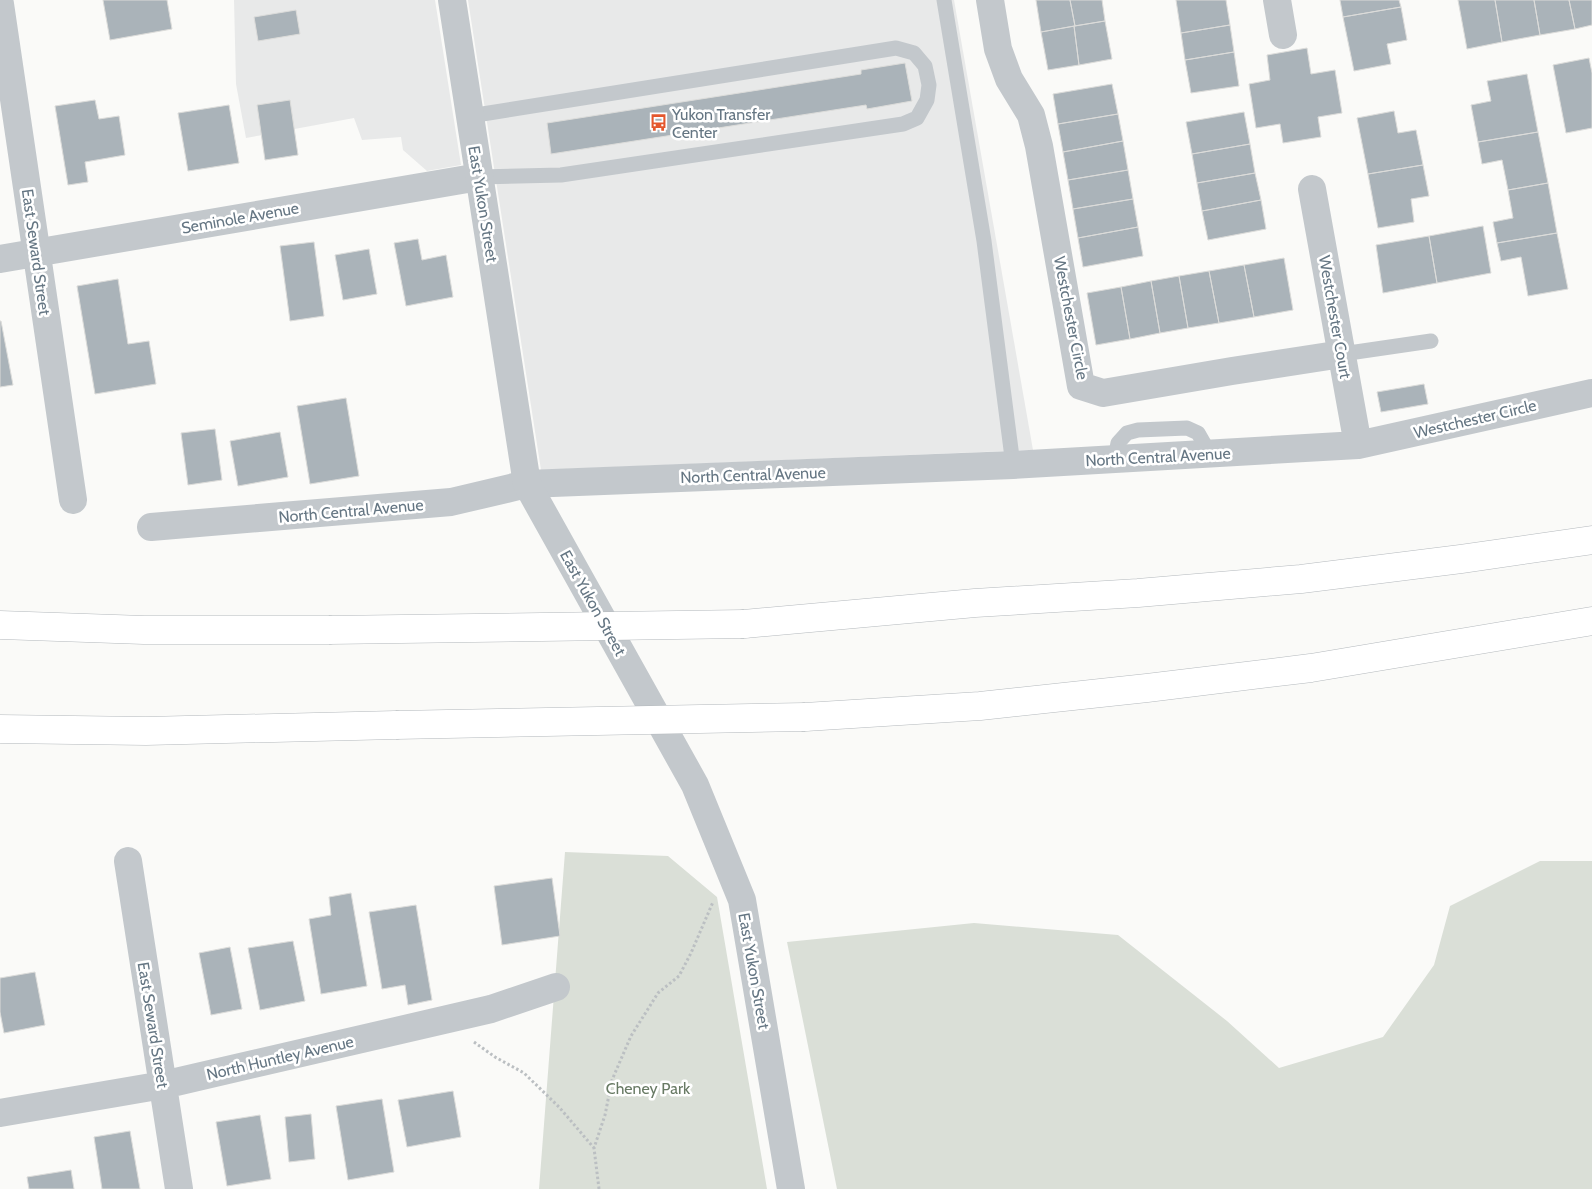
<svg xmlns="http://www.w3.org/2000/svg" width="1592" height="1189" viewBox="0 0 1592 1189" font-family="Cabin,sans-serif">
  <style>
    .built { fill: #e8e9e9 }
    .green { fill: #dadfd7 }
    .building { fill: #aab3b9; stroke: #dcdcda }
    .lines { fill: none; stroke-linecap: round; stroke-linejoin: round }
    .motorway-casing { stroke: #b4b9bd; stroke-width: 29 }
    .path { stroke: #bbbfc2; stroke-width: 3; stroke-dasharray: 2.5 2.5; stroke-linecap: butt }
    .service { stroke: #c3c8cc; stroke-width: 15 }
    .minor { stroke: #c3c8cc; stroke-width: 28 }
    .tertiary { stroke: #c3c8cc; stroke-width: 28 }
    .motorway { stroke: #fff; stroke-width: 28 }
    .motorway-bridge-casing { stroke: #b4b9bd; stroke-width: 29; stroke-linecap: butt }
    .motorway-bridge { stroke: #fff; stroke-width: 28 }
    .labels { text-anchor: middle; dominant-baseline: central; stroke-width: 5; stroke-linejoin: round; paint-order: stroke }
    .poi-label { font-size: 16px; fill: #657683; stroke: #fff; text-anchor: start }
    .street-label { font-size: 16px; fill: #657683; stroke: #fff }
    .park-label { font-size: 16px; fill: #687a64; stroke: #fff }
  </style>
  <rect width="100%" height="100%" fill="#fafaf8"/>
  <!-- built -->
  <path class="built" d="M234 0H435L461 165 427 171 403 150 401 137 362 140 354 118 246 138 236 84Z
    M468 0H954L1033 450 541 470Z"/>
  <!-- green -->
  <path class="green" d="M565 852 668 856 717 897 767 1189H539Z
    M1540 861H1592V1189H837L787 942 974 923 1118 935 1227 1021 1279 1068 1383 1037 1434 965 1450 906Z"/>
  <!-- building -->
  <path class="building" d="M103 0H167L172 29 110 40Z
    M1036 0H1070L1075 26 1041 32Z
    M1070 0H1102L1105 21 1075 26Z
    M1176 0H1226L1230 25 1181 33Z
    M1340 0H1399L1401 7 1343 17Z
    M1458 0H1495L1502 42 1467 49Z
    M1495 0H1534L1540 35 1502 42Z
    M1534 0H1569L1575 29 1540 35Z
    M1569 0H1592V25L1575 29Z
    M1401 7 1407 40 1387 44 1391 64 1354 71 1343 17Z
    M296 10 300 34 258 41 254 17Z
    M1105 21 1112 59 1079 65 1074 26Z
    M1230 25 1234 52 1185 60 1181 33Z
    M1074 26 1079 65 1048 70 1041 32Z
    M1307 48 1311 74 1335 70 1342 113 1318 117 1321 137 1283 143 1280 124 1256 128 1249 84 1270 80 1267 55Z
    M1234 52 1239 86 1191 93 1185 60Z
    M1589 58 1592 73V128L1566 133 1553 65Z
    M905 63 912 101 867 109 866 105 551 154 547 123 861 74V70Z
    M1527 74 1538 132 1478 142 1471 105 1491 101 1487 81Z
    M1112 84 1118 114 1058 124 1053 94Z
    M95 100 99 119 119 116 125 155 85 162 88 182 68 185 55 106Z
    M290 100 298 155 265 160 257 105Z
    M229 105 239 163 188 171 178 113Z
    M1394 111 1398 133 1416 130 1423 165 1368 174 1357 118Z
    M1244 112 1250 144 1192 154 1186 122Z
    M1118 114 1123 141 1063 152 1058 124Z
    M1538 132 1548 183 1508 190 1502 160 1482 164 1478 142Z
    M1123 141 1128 170 1068 180 1063 152Z
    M1250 144 1255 173 1197 183 1192 154Z
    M1423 165 1429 196 1411 199 1414 222 1378 228 1368 174Z
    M1128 170 1133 199 1073 209 1068 180Z
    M1255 173 1261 200 1202 211 1197 183Z
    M1548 183 1557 233 1497 243 1493 222 1513 218 1508 190Z
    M1133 199 1138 227 1078 238 1073 209Z
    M1261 200 1266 229 1208 240 1202 211Z
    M1483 226 1491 273 1437 283 1429 236Z
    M1138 227 1143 256 1083 267 1078 238Z
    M1557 233 1568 289 1528 296 1521 257 1501 261 1497 243Z
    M1429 236 1437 283 1383 293 1376 245Z
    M418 239 422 260 446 255 453 297 406 306 394 243Z
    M314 242 324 316 290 321 280 246Z
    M369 249 377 294 343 300 335 255Z
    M1284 258 1293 310 1254 317 1244 265Z
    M1244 265 1254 317 1219 323 1209 271Z
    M1209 271 1219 323 1188 328 1179 276Z
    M1179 276 1188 328 1160 333 1151 281Z
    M118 279 128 344 149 341 156 384 95 394 77 286Z
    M1151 281 1160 333 1130 339 1121 287Z
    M1121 287 1130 339 1096 345 1087 293Z
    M0 321H1L13 385 0 387Z
    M1424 384 1428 404 1381 412 1377 392Z
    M346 398 359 476 310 484 297 406Z
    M215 429 222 480 188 485 181 433Z
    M280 432 288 477 238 486 230 441Z
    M552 878 560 936 502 945 494 886Z
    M351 893 367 986 321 994 309 919 331 915 329 897Z
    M416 905 432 1000 408 1005 405 985 382 989 369 912Z
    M293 941 305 1001 260 1010 248 948Z
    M230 947 242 1009 211 1015 199 953Z
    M35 972 45 1025 4 1033 0 1012V978Z
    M453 1091 461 1137 407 1147 398 1100Z
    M382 1099 394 1172 348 1180 336 1106Z
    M311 1114 315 1159 289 1162 285 1117Z
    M260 1115 271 1179 227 1186 216 1122Z
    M130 1131 140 1189H102L94 1137Z
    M71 1170 74 1189H29L27 1177Z"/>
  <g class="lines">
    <defs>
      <path id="motorway" d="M744 624 975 603 1138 593 1301 579 1461 559 1592 540
        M0 625 144 630H329
        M805 717 980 706 1147 688 1311 668 1592 621
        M0 729 146 731 396 725"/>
    </defs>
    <!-- motorway casing -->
    <use href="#motorway" class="motorway-casing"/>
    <!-- path -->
    <path class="path" d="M474 1042 495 1057 524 1073 559 1107 594 1148
      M599 1189 594 1148 605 1115 612 1080 631 1036 658 993 679 976 691 953 713 902"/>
    <!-- service -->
    <path class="service" d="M944 0 984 241 1013 465
      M470 116 896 48 914 53 925 66 929 85 927 100 917 118 903 124 561 175 479 177
      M1342 354 1431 341
      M1115 459 1118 443 1127 433 1138 430 1187 428 1198 433 1210 454"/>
    <!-- minor -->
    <path class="minor" d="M990 0 998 49 1009 79 1031 115 1039 146 1081 386 1103 393 1232 371 1342 354
      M1277 0 1283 35
      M0 4 73 500
      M1312 189 1358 445
      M0 259 479 177
      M151 527 451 502 527 484 1013 465 1358 445 1592 393
      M128 861 179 1189
      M0 1113 163 1085 491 1009 556 987"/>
    <!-- tertiary -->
    <path class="tertiary" d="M452 0 527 484 695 785 742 900 791 1189"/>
    <!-- motorway -->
    <use href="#motorway" class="motorway"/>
    <defs>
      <path id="motorway-bridge" d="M329 630 744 624
        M396 725 805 717"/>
    </defs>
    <!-- motorway-bridge casing -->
    <use href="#motorway-bridge" class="motorway-bridge-casing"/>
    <!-- motorway-bridge -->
    <use href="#motorway-bridge" class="motorway-bridge"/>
  </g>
  <!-- icons -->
  <defs>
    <symbol id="bus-bare" viewBox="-9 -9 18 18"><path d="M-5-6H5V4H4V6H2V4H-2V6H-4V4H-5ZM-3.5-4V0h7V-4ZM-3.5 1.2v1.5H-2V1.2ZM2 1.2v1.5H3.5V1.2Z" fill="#e4572e" stroke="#fff" stroke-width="2.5" paint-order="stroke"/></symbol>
  </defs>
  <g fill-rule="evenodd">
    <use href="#bus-bare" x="646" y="110" width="25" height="25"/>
  </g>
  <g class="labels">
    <!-- poi labels -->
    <g class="poi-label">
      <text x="672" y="114">Yukon Transfer<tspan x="672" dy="18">Center</tspan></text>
    </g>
    <!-- street labels -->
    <g class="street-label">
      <text transform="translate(483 204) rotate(81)">East Yukon Street</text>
      <text transform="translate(240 218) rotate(-10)">Seminole Avenue</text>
      <text transform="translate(36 252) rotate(82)">East Seward Street</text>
      <text transform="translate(1335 317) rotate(80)">Westchester Court</text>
      <text transform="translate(1071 318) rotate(79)">Westchester Circle</text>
      <text transform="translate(1475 419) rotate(-13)">Westchester Circle</text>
      <text transform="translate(1158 457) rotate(-3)">North Central Avenue</text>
      <text transform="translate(753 475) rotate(-2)">North Central Avenue</text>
      <text transform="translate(351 511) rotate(-5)">North Central Avenue</text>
      <text transform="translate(593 603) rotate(61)">East Yukon Street</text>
      <text transform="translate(754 971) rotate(80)">East Yukon Street</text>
      <text transform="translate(153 1025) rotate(81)">East Seward Street</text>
      <text transform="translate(280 1058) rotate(-13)">North Huntley Avenue</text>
    </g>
    <!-- park labels -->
    <g class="park-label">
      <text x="648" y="1088">Cheney Park</text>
    </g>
  </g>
</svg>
